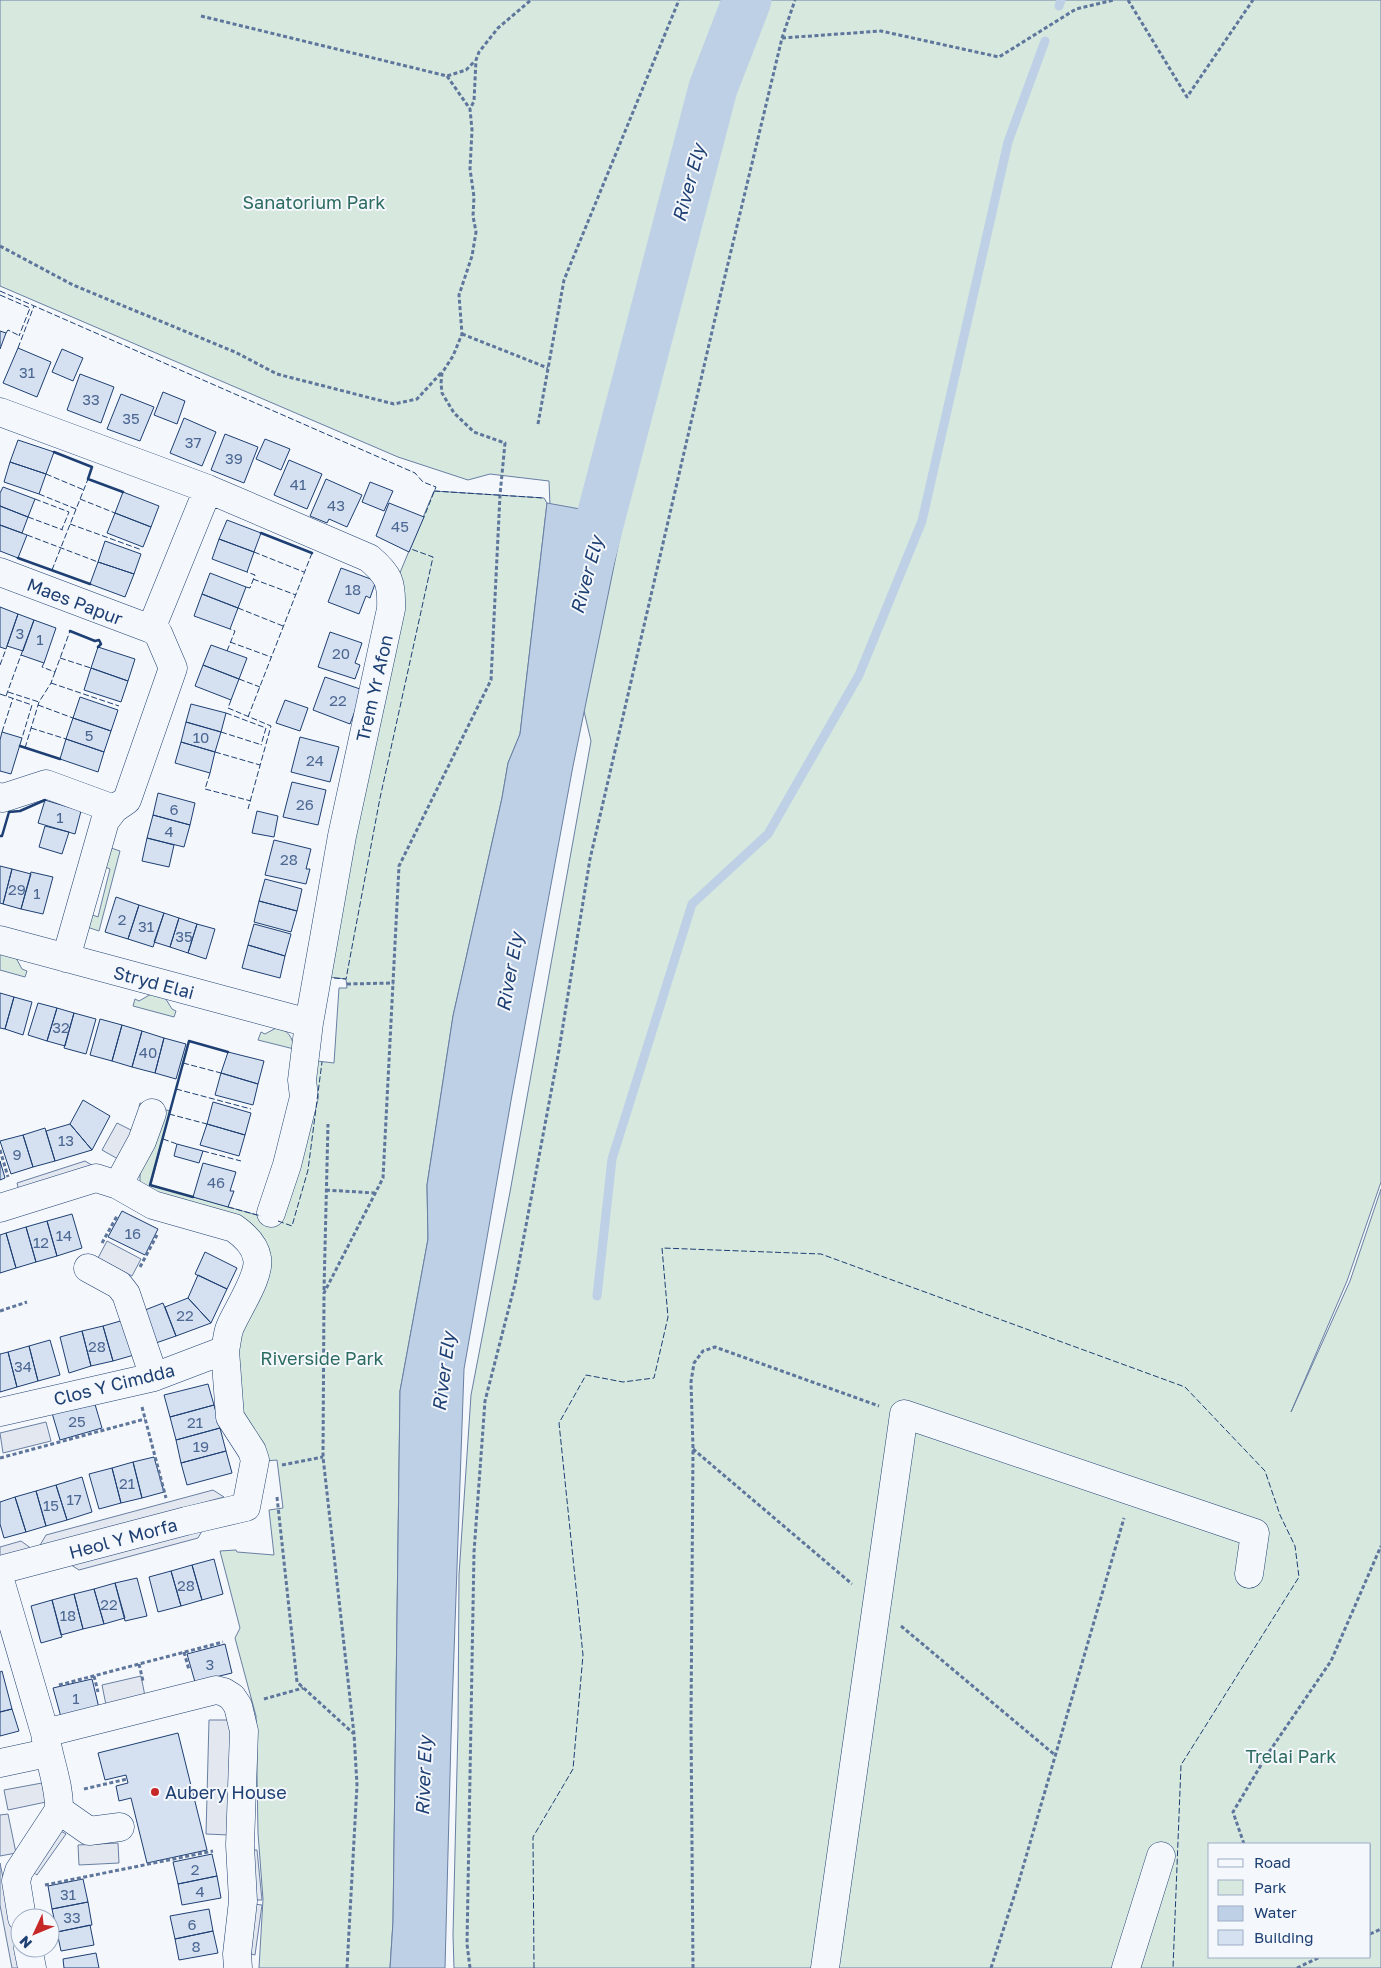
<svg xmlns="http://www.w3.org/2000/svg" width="1381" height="1968" viewBox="0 0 1381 1968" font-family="'Golos Text',sans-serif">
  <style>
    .green { fill: #d7e8df; stroke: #687fa3; fill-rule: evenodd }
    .parking { fill: #e3e8f0; stroke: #687fa3 }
    .water { fill: #bed0e5; stroke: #687fa3 }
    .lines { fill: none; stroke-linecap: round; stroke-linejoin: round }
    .stream { stroke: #bed0e5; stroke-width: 9 }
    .river { stroke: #bed0e5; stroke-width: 49 }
    .building { fill: #d5e0f0; stroke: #1d3f73 }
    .minor-casing { stroke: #1d3f73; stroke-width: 29 }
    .path { stroke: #5e769c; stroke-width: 3; stroke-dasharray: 4 2.5; stroke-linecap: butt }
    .minor { stroke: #f4f7fb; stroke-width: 28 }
    .fence { stroke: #1d3f73; stroke-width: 1; stroke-dasharray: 6 2.5; stroke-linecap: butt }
    .wall { stroke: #1d3f73; stroke-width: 2.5 }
    .poi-dot { fill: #c62828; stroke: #f4f7fb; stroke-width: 2 }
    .labels { text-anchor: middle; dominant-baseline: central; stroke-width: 4; stroke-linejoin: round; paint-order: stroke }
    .number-label { font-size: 15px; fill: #4b6792 }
    .park-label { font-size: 18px; fill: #2c6c60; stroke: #f4f7fb }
    .street-label { font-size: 18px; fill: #1d3f73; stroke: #f4f7fb }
    .poi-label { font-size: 18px; fill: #1d3f73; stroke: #f4f7fb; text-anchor: start }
    .water-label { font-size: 19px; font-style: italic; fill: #1d3f73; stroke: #f4f7fb }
  </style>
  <rect width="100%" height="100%" fill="#f4f7fb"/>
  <!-- green -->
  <path class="green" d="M0 0H1381V1182L1347 1281 1291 1412 1350 1281 1381 1189V1968H454L453 1935 458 1727 459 1575 471 1395 510 1192 591 741 553 579 549 481 490 474 468 480 398 457 0 286ZM1210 1844H1370V1957H1210Z
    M434 491 544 498 547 503 520 734 508 763 502 798 453 1016 427 1185 428 1239 400 1391 393 1922 390 1968H259L263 1899 258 1833 256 1716 235 1638 240 1628 220 1551 236 1550 237 1552 274 1555 269 1510 283 1508 277 1460 266 1461 241 1420 238 1344 263 1255 158 1198 140 1185V1174L162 1115 139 1107 140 1103 170 1111 151 1185 278 1221 317 1061 334 1063 339 988H347L346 979 329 977 399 575Z
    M108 847 120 851 99 931 87 927 90 914 98 917 110 869 103 866Z
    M4 953 15 956 22 969 27 971 25 977 0 970V955Z
    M153 993 164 996 172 1009 176 1011 174 1017 133 1006 135 999 139 1001Z
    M276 1028C288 1029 293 1038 294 1049L258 1040 261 1032 265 1034Z"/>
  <!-- parking -->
  <path class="parking" d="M117 1123 133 1131 118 1159 102 1150Z
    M85 1161 95 1167 19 1191 17 1183Z
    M107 1241 141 1259 132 1276 98 1258Z
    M46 1422 51 1441 3 1453 0 1433Z
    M213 1490 224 1497 39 1547 46 1535Z
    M205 1526 198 1538 79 1570 68 1563Z
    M21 1541 32 1549 0 1557V1547Z
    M141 1676 145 1696 106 1705 102 1685Z
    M209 1720H232L229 1835 206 1834Z
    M42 1783 46 1802 8 1810 4 1790Z
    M8 1814 16 1853 0 1856V1815Z
    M59 1830 66 1834 37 1875 31 1871Z
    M118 1843 119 1863 79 1865 78 1845Z
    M249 1850H257L262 1900H253Z
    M0 1863 21 1968H12L0 1905Z
    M253 1904 262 1905 255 1955 247 1953Z"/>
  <!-- water -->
  <path class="water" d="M547 503 624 517 573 766 512 1095 464 1369 451 1738 445 1968H390L393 1922 400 1391 428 1239 427 1185 453 1016 502 798 508 763 520 734Z"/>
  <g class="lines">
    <!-- stream -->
    <path class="stream" d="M1059 6 1061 0
      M597 1296 612 1159 692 904 768 834 859 675 922 521 1008 142 1045 41"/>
    <!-- river -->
    <path class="river" d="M585 578 713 88 747 0"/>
  </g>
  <!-- building -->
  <path class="building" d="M0 331 6 333 0 349Z
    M18 348 51 362 37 397 3 383Z
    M62 349 83 358 73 381 52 372Z
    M80 374 114 387 101 423 67 410Z
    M163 392 185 401 177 424 154 415Z
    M121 394 154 407 140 441 107 429Z
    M184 418 216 432 202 466 170 453Z
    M225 434 258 447 244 483 211 470Z
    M265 439 290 449 281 470 256 459Z
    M18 440 54 452 46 474 10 462Z
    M289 460 322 474 307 509 274 495Z
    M10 462 46 474 39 494 4 482Z
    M326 479 362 495 347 527 329 519 327 523 310 516Z
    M370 482 393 491 384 511 362 502Z
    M3 487 35 499 28 517 0 506V493Z
    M123 492 159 506 151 527 115 513Z
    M389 503 424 517 409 552 376 536Z
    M0 506 28 517 22 533 0 525Z
    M115 513 151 527 143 547 107 533Z
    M227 520 261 533 254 552 219 539Z
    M0 525 27 535 18 558 0 551Z
    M219 539 254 552 247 572 212 559Z
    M105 541 141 554 134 574 98 562Z
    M98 562 134 574 125 597 90 584Z
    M341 568 376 581 370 598 366 596 359 614 328 602Z
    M210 573 246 587 238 608 202 594Z
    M202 594 238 608 230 629 194 616Z
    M0 607 18 614 6 649 0 647Z
    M18 614 34 620 23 651 7 646Z
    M34 620 56 628 44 663 21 655Z
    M330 632 362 643 355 663 360 665 355 679 318 667Z
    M211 645 247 658 239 679 203 665Z
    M98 647 135 659 128 681 91 668Z
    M203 665 239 679 231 700 195 686Z
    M91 668 128 681 121 702 84 690Z
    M325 677 363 690 350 724 313 710Z
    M80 697 118 710 111 731 73 718Z
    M285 700 308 708 300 731 276 723Z
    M191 704 226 713 221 732 186 722Z
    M73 718 111 731 104 752 66 739Z
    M186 722 221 732 215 752 181 742Z
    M2 732 22 738 11 774 0 771V740Z
    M300 737 339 747 330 782 291 772Z
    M66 739 104 752 98 772 60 759Z
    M181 742 215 752 210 773 175 763Z
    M292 782 326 790 318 825 283 817Z
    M158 793 195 803 190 825 153 815Z
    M45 800 81 811 75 834 38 823Z
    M257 811 278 816 274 837 252 833Z
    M153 815 190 825 184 847 147 838Z
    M45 826 69 832 62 854 39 847Z
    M147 838 174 845 169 867 142 861Z
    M274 840 311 849 306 869H310L306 884 265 875Z
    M0 866 12 869 3 904 0 903Z
    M12 869 31 874 21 909 3 904Z
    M31 872 53 877 43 914 21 909Z
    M265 879 302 889 297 911 259 901Z
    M116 897 139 905 128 939 105 932Z
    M259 901 297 911 291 932 254 922Z
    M139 905 164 913 153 947 128 939Z
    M164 913 179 918 170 947 154 942Z
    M179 918 197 924 188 953 170 947Z
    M197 924 215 929 206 959 188 953Z
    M254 924 291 934 285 956 248 945Z
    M248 945 285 956 280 978 242 968Z
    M0 993 14 997 5 1029 0 1028Z
    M14 997 32 1002 23 1035 5 1029Z
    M38 1003 57 1008 47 1041 28 1035Z
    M57 1008 74 1013 65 1046 47 1041Z
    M74 1013 96 1019 86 1054 64 1048Z
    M100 1019 122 1025 112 1061 90 1055Z
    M122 1025 142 1031 132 1067 112 1061Z
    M142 1031 164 1038 155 1073 132 1067Z
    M164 1038 186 1044 176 1079 155 1073Z
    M228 1052 264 1061 258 1084 221 1073Z
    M221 1073 258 1084 253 1105 215 1095Z
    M83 1100 110 1116 92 1150 70 1124Z
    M213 1102 251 1113 245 1135 207 1124Z
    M70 1124 92 1150 55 1161 46 1131Z
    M207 1124 245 1135 239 1156 200 1145Z
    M45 1128 55 1161 33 1167 23 1135Z
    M23 1135 33 1167 11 1174 0 1141Z
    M177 1144 203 1151 199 1163 174 1156Z
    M0 1161 5 1178 0 1180Z
    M203 1163 236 1172 230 1191H234L228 1207 193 1197Z
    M122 1211 158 1229 145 1255 108 1237Z
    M72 1214 82 1248 57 1256 47 1221Z
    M47 1221 57 1256 36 1262 26 1227Z
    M26 1227 36 1262 16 1268 6 1233Z
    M6 1233 16 1268 0 1273V1235Z
    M205 1252 237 1268 227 1289 195 1274Z
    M198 1275 227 1289 211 1323 188 1298Z
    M188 1298 211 1323 176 1336 165 1307Z
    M163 1303 176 1336 153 1344 140 1312Z
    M124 1320 134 1355 113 1361 103 1326Z
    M103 1326 113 1361 91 1366 82 1331Z
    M82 1331 91 1366 69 1373 60 1337Z
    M50 1340 60 1375 38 1381 29 1346Z
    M29 1346 38 1381 17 1387 8 1352Z
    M8 1352 17 1387 0 1392V1354Z
    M208 1384 214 1405 170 1417 164 1395Z
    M94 1401 102 1428 60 1440 52 1413Z
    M214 1405 220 1428 176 1440 170 1417Z
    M220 1428 226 1451 181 1463 176 1440Z
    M226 1451 232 1473 187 1485 181 1463Z
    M154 1457 164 1492 142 1498 133 1462Z
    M133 1462 142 1498 121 1503 112 1468Z
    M112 1468 121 1503 99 1509 89 1474Z
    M82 1477 92 1512 67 1520 56 1485Z
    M56 1485 67 1520 46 1526 36 1491Z
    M36 1491 46 1526 26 1532 15 1497Z
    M15 1497 26 1532 4 1538 0 1524V1502Z
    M214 1559 223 1594 202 1600 192 1565Z
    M192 1565 202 1600 181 1606 171 1571Z
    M171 1571 181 1606 158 1612 149 1577Z
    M137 1578 147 1616 125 1621 115 1583Z
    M115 1583 125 1618 104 1624 94 1589Z
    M94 1589 104 1624 83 1629 74 1594Z
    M74 1594 83 1629 61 1635 52 1600Z
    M52 1600 62 1637 41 1643 31 1606Z
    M225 1644 232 1673 195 1682 187 1654Z
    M2 1671 12 1709 0 1712V1672Z
    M92 1679 99 1708 61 1717 53 1688Z
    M12 1709 19 1731 0 1736V1712Z
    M178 1733 207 1850 147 1863 131 1798 119 1801 116 1786 128 1783 126 1775 105 1780 98 1753Z
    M212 1854 217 1876 178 1884 173 1862Z
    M217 1876 221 1898 182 1905 178 1884Z
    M83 1879 88 1902 52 1909 48 1886Z
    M88 1902 92 1925 57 1932 52 1909Z
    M209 1909 213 1931 175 1939 170 1916Z
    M90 1925 94 1945 61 1951 57 1932Z
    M213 1931 218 1953 179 1960 175 1939Z
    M96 1953 99 1968H64L63 1959Z"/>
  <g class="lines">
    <defs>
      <path id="minor" d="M0 412 208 489 369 558C389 575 392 582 391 609L342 836 309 1023 302 1080 304 1097 287 1165 271 1213
        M0 572 151 629
        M0 797 3 798 46 784 114 809
        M0 940 309 1023
        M66 958 105 821 114 809 127 800 173 668 158 633 151 629 208 489
        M118 1185 142 1141 152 1113
        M0 1208 96 1178 118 1185 153 1205 234 1228C244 1235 255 1245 257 1258 261 1275 237 1310 230 1327 227 1334 227 1343 225 1350L154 1377 0 1412
        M88 1268 119 1285 126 1294 154 1377
        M0 1570 186 1521 246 1507 255 1460 252 1451 230 1417 225 1350
        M0 1580 45 1733C48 1758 60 1785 59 1810L19 1871 16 1881 22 1918
        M45 1733 216 1690 224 1692 232 1697 238 1706 244 1731 240 1845 243 1901 237 1954 238 1968
        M0 1763 47 1753
        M59 1810 89 1831 120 1827
        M28 1948 32 1968
        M825 1968 904 1414 1255 1533 1249 1574
        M1126 1968 1161 1856"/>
    </defs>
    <!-- minor casing -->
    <use href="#minor" class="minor-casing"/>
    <!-- path -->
    <path class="path" d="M1128 0 1187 97 1253 0
      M201 16 447 76 466 70 475 61
      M782 38 881 31 999 57 1076 9 1114 0
      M447 76 470 109
      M0 246 73 285 235 352 277 374 394 404 417 399 441 373
      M462 334 548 368
      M538 424 564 280 679 0
      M347 984 394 983
      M0 1150 8 1177
      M326 1190 375 1193
      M102 1243 117 1216
      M140 1267 157 1235
      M324 1290 328 1124
      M0 1311 27 1302
      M142 1407 166 1498
      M693 1449 852 1584
      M0 1458 145 1419
      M282 1465 323 1457
      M277 1497 297 1682 354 1734
      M901 1626 1055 1755
      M184 1652 189 1670
      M139 1664 143 1681
      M94 1676 98 1692
      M59 1685 223 1642
      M264 1699 303 1688
      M84 1789 127 1779
      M1244 1844 1233 1812 1267 1755 1331 1661 1381 1546
      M45 1885 213 1851
      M1370 1934 1381 1929
      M347 1968 357 1785 354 1734 323 1457 324 1293 383 1178 399 866 491 680 500 495 505 443 474 432 454 413 442 393 441 383 442 373 453 356 462 334 459 295 472 256 476 232 473 216 474 197 470 169 472 130 470 109 474 101 476 60 479 52 498 28 531 0
      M470 1968 467 1944 474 1552 485 1401 515 1284 559 1050 590 859 720 297 782 38 795 0
      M693 1968 691 1723 693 1448 691 1382 694 1363 703 1351 715 1347 879 1406
      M991 1968 1019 1881 1124 1518
      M1297 1968 1320 1957"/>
    <!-- minor -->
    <use href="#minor" class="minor"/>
    <!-- fence -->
    <path class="fence" d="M0 291 415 473 423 482 436 487 424 517
      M0 295 30 308 19 336
      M6 333 8 330 20 336
      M18 348 34 306
      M46 474 84 490
      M434 491 544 498
      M39 494 76 509
      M35 499 69 512 62 529
      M80 499 115 513
      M28 517 63 530
      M70 524 142 550
      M27 535 98 562
      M254 552 304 572
      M52 570 88 479
      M253 579 296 595
      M246 587 250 588 255 575 247 572
      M238 608 283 626
      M230 642 271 657
      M227 651 235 631 230 629
      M60 658 91 668
      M44 663 42 667 55 672 70 631
      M0 665 6 649
      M239 679 260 687
      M51 683 119 706
      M8 692 39 702
      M0 694 32 705 22 738
      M6 696 21 655
      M231 700 228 708 271 726 248 809
      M38 705 73 718
      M226 713 266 728 261 745
      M248 717 312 553
      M31 728 66 739
      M2 732 13 698
      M221 732 262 745
      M25 748 39 702 51 683 55 672
      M215 752 260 765
      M210 773 205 789 251 801
      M334 978 346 979 380 798 433 557 411 549
      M183 1063 221 1073
      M176 1089 251 1109
      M169 1114 207 1124
      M163 1139 177 1144
      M203 1151 241 1161
      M228 1207 261 1216
      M278 1221 292 1226 308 1170 322 1062
      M534 1968 533 1837 573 1769 583 1655 559 1423 586 1375 623 1382 654 1378 668 1317 662 1248 821 1254 1185 1387 1265 1471 1280 1515 1295 1546 1299 1577 1181 1765 1173 1968"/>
    <!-- wall -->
    <path class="wall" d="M54 452 92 467 88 479 123 492
      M261 533 312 553
      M18 558 90 584
      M70 631 95 641 99 640 101 644 98 647
      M20 746 60 759
      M0 836H2L9 812 20 811 45 800
      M193 1197 150 1185 189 1041 228 1052"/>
  </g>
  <!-- markers -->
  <circle class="poi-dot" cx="155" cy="1792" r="5"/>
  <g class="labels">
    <!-- number labels -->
    <g class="number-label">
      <text x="27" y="372">31</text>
      <text x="91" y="399">33</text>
      <text x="131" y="418">35</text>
      <text x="193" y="442">37</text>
      <text x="234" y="458">39</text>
      <text x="298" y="484">41</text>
      <text x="336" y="505">43</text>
      <text x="400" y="526">45</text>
      <text x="353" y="589">18</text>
      <text x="20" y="633">3</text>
      <text x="40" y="639">1</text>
      <text x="341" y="653">20</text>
      <text x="338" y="700">22</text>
      <text x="89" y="735">5</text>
      <text x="201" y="737">10</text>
      <text x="315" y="760">24</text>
      <text x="305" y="804">26</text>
      <text x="174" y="809">6</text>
      <text x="60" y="817">1</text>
      <text x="169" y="831">4</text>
      <text x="289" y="859">28</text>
      <text x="17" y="889">29</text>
      <text x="37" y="893">1</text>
      <text x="122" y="919">2</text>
      <text x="146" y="926">31</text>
      <text x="184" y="936">35</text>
      <text x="61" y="1027">32</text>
      <text x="148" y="1052">40</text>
      <text x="66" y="1140">13</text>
      <text x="17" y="1154">9</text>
      <text x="216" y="1182">46</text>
      <text x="133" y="1233">16</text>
      <text x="64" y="1235">14</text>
      <text x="41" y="1242">12</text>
      <text x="185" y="1315">22</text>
      <text x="97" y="1346">28</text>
      <text x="23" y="1366">34</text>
      <text x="77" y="1421">25</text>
      <text x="195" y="1422">21</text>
      <text x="201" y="1446">19</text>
      <text x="127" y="1483">21</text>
      <text x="74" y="1499">17</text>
      <text x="51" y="1505">15</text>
      <text x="186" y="1585">28</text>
      <text x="109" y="1604">22</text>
      <text x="68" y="1615">18</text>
      <text x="210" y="1664">3</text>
      <text x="76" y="1698">1</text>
      <text x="195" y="1869">2</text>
      <text x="200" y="1891">4</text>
      <text x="68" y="1894">31</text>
      <text x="72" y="1917">33</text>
      <text x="192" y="1924">6</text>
      <text x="196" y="1946">8</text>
    </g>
    <!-- park labels -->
    <g class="park-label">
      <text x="314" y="202">Sanatorium Park</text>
      <text x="322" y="1358">Riverside Park</text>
      <text x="1291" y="1756">Trelai Park</text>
    </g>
    <!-- street labels -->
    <g class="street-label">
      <text transform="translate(75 601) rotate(21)">Maes Papur</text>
      <text transform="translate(374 688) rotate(-77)">Trem Yr Afon</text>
      <text transform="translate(154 982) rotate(15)">Stryd Elai</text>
      <text transform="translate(114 1384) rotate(-14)">Clos Y Cimdda</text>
      <text transform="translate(123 1538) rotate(-15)">Heol Y Morfa</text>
    </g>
    <!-- poi labels -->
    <g class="poi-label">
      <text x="165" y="1792">Aubery House</text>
    </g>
    <!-- water labels -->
    <g class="water-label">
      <text transform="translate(688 183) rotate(-75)">River Ely</text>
      <text transform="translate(586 575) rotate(-75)">River Ely</text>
      <text transform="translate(509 972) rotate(-80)">River Ely</text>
      <text transform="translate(443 1372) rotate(-83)">River Ely</text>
      <text transform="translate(423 1776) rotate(-88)">River Ely</text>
    </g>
  </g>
  <!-- legend -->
  <rect x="1208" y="1843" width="162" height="115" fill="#f4f7fb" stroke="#9eadc5"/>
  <rect x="1218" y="1859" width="25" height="8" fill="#f4f7fb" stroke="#9eadc5"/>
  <text x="1254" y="1868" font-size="15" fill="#1d3f73">Road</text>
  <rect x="1218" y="1880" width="25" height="15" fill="#d7e8df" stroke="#9eadc5"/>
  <text x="1254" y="1893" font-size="15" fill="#1d3f73">Park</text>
  <rect x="1218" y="1906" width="25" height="15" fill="#bed0e5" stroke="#9eadc5"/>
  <text x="1254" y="1918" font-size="15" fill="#1d3f73">Water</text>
  <rect x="1218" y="1930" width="25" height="15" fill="#d5e0f0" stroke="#9eadc5"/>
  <text x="1254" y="1943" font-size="15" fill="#1d3f73">Building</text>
  <!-- north arrow -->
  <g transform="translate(35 1933) rotate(226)"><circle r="24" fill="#f4f7fb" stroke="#9eadc5"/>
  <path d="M0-4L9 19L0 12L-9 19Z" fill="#c62828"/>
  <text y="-8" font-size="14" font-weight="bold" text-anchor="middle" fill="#1d3f73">N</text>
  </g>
</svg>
